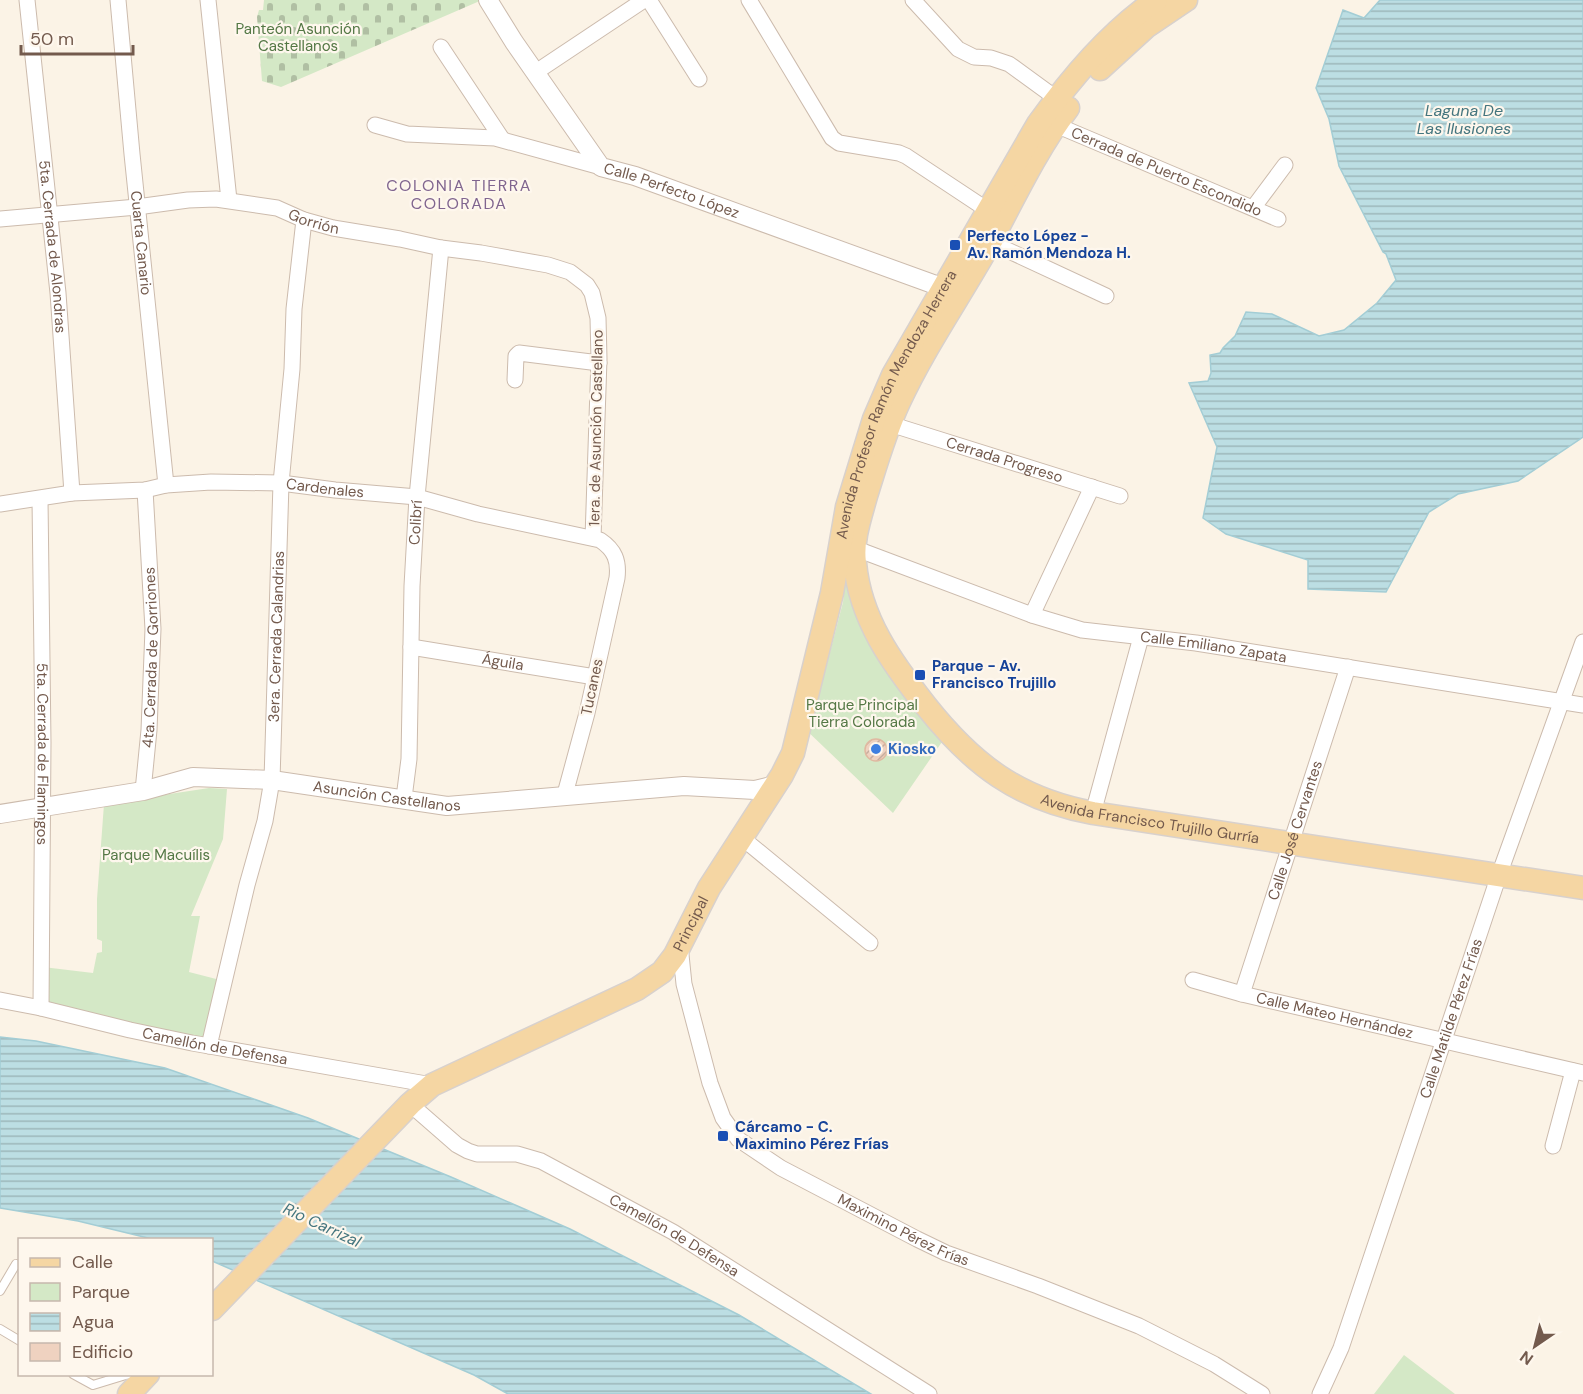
<svg xmlns="http://www.w3.org/2000/svg" width="1583" height="1394" viewBox="0 0 1583 1394" font-family="'DM Sans',sans-serif">
  <style>
    .cemetery { fill: url(#cemetery-stones) }
    .park { fill: #d4e8c6 }
    .water { fill: url(#water-rules); stroke: #a3cdd5; stroke-width: 1.5 }
    .building { fill: url(#building-hatch); stroke: #e0b9a1; stroke-width: 1.5 }
    .lines { fill: none; stroke-linecap: round; stroke-linejoin: round }
    .service-casing { stroke: #ccbbad; stroke-width: 10 }
    .minor-casing { stroke: #ccbbad; stroke-width: 17 }
    .tertiary-casing { stroke: #ccbbad; stroke-width: 20 }
    .primary-casing { stroke: #d8d1cd; stroke-width: 25 }
    .service { stroke: #fff; stroke-width: 8 }
    .minor { stroke: #fff; stroke-width: 15 }
    .tertiary { stroke: #fff; stroke-width: 18 }
    .primary { stroke: #f5d6a3; stroke-width: 22 }
    .transit-dot { fill: #1a4fb4; stroke: #fef7ed; stroke-width: 2 }
    .shop-dot { fill: #3f7fe0; stroke: #fef7ed; stroke-width: 2 }
    .labels { text-anchor: middle; dominant-baseline: central; stroke-width: 4.5; stroke-linejoin: round; paint-order: stroke }
    .park-label { font-size: 15px; fill: #547845; stroke: #fef7ed }
    .street-label { font-size: 15px; fill: #735a4d; stroke: #fef7ed }
    .transit-label { font-size: 15px; font-weight: bold; fill: #164399; stroke: #fef7ed; text-anchor: start }
    .shop-label { font-size: 15px; font-weight: bold; fill: #366cbe; stroke: #fef7ed; text-anchor: start }
    .water-label { font-size: 16px; font-style: italic; fill: #44757e; stroke: #fef7ed }
    .neighbourhood-label { font-size: 16px; letter-spacing: 1.5px; fill: #80658f; stroke: #fef7ed }
  </style>
  <defs>
    <pattern id="cemetery-stones" width="16" height="16" patternUnits="userSpaceOnUse" patternTransform="scale(1.5)"><rect width="16" height="16" fill="#d4e8c6"/><path d="M2 7V4a2 2 0 0 1 4 0v3zM10 15v-3a2 2 0 0 1 4 0v3z" fill="#b0bfa3"/></pattern>
    <pattern id="water-rules" width="6" height="5" patternUnits="userSpaceOnUse" patternTransform="scale(1.5)"><rect width="6" height="5" fill="#bcdee3"/><path d="M0 2.5h6" fill="none" stroke="#9db7ba"/></pattern>
    <pattern id="building-hatch" width="6" height="6" patternUnits="userSpaceOnUse" patternTransform="scale(1.5)"><rect width="6" height="6" fill="#efd2c0"/><path d="M-1 1l2-2M0 6l6-6M5 7l2-2" fill="none" stroke="#c6ad9e"/></pattern>
  </defs>
  <rect width="100%" height="100%" fill="#fbf3e6"/>
  <!-- cemetery -->
  <path class="cemetery" d="M264 0H482L281 87 262 81 257 17 259 10H263Z"/>
  <!-- park -->
  <path class="park" d="M847 567 944 739 893 813 804 728 812 701 822 683 843 602Z
    M209 788 227 789 223 839 191 916H200L189 972 224 981 205 1043 43 1006V967L93 973 97 953 102 952V941L97 939V899L104 804Z
    M1404 1355 1455 1394H1374Z"/>
  <!-- water -->
  <path class="water" d="M1380 0H1583V437L1518 481 1458 494 1429 512 1386 592 1308 589V560L1226 534 1203 518 1217 447 1189 383 1208 381 1211 373 1210 355 1220 353 1223 348 1235 336 1246 312 1272 314 1319 336 1344 330 1377 303 1396 280 1386 254 1383 252 1339 166 1329 119 1316 88 1343 10 1364 18Z
    M0 1037 36 1041 165 1068 308 1118 451 1177 570 1229 739 1315 871 1394H508L474 1375 212 1261V1240L152 1239 78 1221 0 1208Z"/>
  <!-- building -->
  <path class="building" d="M865 750a11 11 0 1 1 22 0a11 11 0 1 1-22 0Z"/>
  <g class="lines">
    <defs>
      <path id="service" d="M0 1291 16 1264
        M0 1329 20 1341
        M73 1374 93 1385 129 1374"/>
      <g id="minor">
        <path id="s1" d="M27 0 58 293 72 493"/>
        <path id="s2" d="M118 0 132 154 166 485"/>
        <path d="M208 0 229 200"/>
        <path d="M649 0 699 79"/>
        <path d="M749 0 832 138 839 143 899 153 906 156 995 215"/>
        <path d="M913 0 958 49 974 57 991 58 1009 64 1064 104"/>
        <path d="M441 47 502 139"/>
        <path d="M536 72 644 0"/>
        <path d="M375 125 407 134 495 138 601 167"/>
        <path id="s3" d="M1056 125 1278 219"/>
        <path d="M1253 208 1285 165"/>
        <path id="s4" d="M0 219 137 207 188 200 216 199 277 208 304 220 333 228 400 239 441 248 481 253 548 265 570 272 587 285 592 293 598 318 599 359 593 538"/>
        <path d="M990 242 1106 296"/>
        <path d="M515 380 516 356 519 353 599 363"/>
        <path id="s5" d="M890 424 1120 496"/>
        <path id="s6" d="M40 499 43 742 41 1008"/>
        <path id="s7" d="M0 504 72 493 145 490 166 485 211 482 281 483 335 490 417 497 478 514 600 540C615 550 619 561 617 578L587 713 565 794"/>
        <path id="s8" d="M854 548 1032 615 1082 630 1196 643 1583 705"/>
        <path d="M1032 615 1092 487"/>
        <path id="s9" d="M411 647 595 677"/>
        <path id="s10" d="M143 791 149 730 153 629 145 490"/>
        <path id="s11" d="M404 798 409 759 412 586 417 497 441 248"/>
        <path d="M1093 813 1141 637"/>
        <path d="M741 837 870 943"/>
        <path id="s12" d="M680 945 684 984 710 1083 723 1118 738 1139 781 1168 917 1239 946 1253 1038 1286 1139 1326 1214 1364 1262 1394"/>
        <path id="s13" d="M1193 980 1242 994 1583 1073"/>
        <path id="s14" d="M1242 994 1348 667"/>
        <path id="s15" d="M0 1000 41 1008 130 1030 192 1043 432 1085"/>
        <path id="s16" d="M209 1046 247 885 265 821 272 780 281 483 292 369 294 309 304 220"/>
        <path id="s17" d="M410 1104 457 1145 468 1151 477 1154H517L541 1161 673 1232 929 1394"/>
        <path d="M1553 1146 1573 1071"/>
        <path id="s18" d="M1320 1394 1341 1348 1499 875 1583 642"/>
      </g>
      <g id="tertiary">
        <path id="s19" d="M488 0 514 42 601 167 635 176 955 292"/>
        <path id="s20" d="M0 814 143 791 193 777 272 780 447 806 684 786 755 790 775 785"/>
      </g>
      <g id="primary">
        <path d="M1100 69 1146 27 1186 0"/>
        <path id="s21" d="M1068 108C1037 149 1015 196 991 241 961 295 925 346 899 402 885 432 876 464 866 496 860 518 852 540 855 563 860 619 892 663 926 706 973 765 1018 799 1093 813L1583 888"/>
        <path id="s22" d="M212 1309 410 1104 432 1085 637 989 662 972 675 955 709 888 782 775 793 753 832 593 847 507 874 419 893 375 1038 124C1072 77 1109 33 1156 0"/>
        <path d="M129 1394 148 1374"/>
      </g>
    </defs>
    <!-- service casing -->
    <use href="#service" class="service-casing"/>
    <!-- minor casing -->
    <use href="#minor" class="minor-casing"/>
    <!-- tertiary casing -->
    <use href="#tertiary" class="tertiary-casing"/>
    <!-- primary casing -->
    <use href="#primary" class="primary-casing"/>
    <!-- service -->
    <use href="#service" class="service"/>
    <!-- minor -->
    <use href="#minor" class="minor"/>
    <!-- tertiary -->
    <use href="#tertiary" class="tertiary"/>
    <!-- primary -->
    <use href="#primary" class="primary"/>
  </g>
  <!-- markers -->
  <g class="transit-dot">
    <rect x="949" y="239" width="12" height="12" rx="3"/>
    <rect x="914" y="669" width="12" height="12" rx="3"/>
    <rect x="717" y="1130" width="12" height="12" rx="3"/>
  </g>
  <circle class="shop-dot" cx="876" cy="749" r="6"/>
  <g class="labels">
    <!-- park labels -->
    <g class="park-label">
      <text x="298" y="29">Panteón Asunción<tspan x="298" dy="17">Castellanos</tspan></text>
      <text x="862" y="705">Parque Principal<tspan x="862" dy="17">Tierra Colorada</tspan></text>
      <text x="156" y="855">Parque Macuílis</text>
    </g>
    <!-- street labels -->
    <g class="street-label">
      <text stroke="none"><textPath href="#s3" startOffset="120">Cerrada de Puerto Escondido</textPath></text>
      <text stroke="none"><textPath href="#s19" startOffset="276">Calle Perfecto López</textPath></text>
      <text stroke="none"><textPath href="#s4" startOffset="318">Gorrión</textPath></text>
      <text stroke="none"><textPath href="#s2" startOffset="244">Cuarta Canario</textPath></text>
      <text stroke="none"><textPath href="#s1" startOffset="248">5ta. Cerrada de Alondras</textPath></text>
      <text stroke="none"><textPath href="#s22" startOffset="1192">Avenida Profesor Ramón Mendoza Herrera</textPath></text>
      <text transform="translate(596 428) rotate(-89)">1era. de Asunción Castellano</text>
      <text stroke="none"><textPath href="#s5" startOffset="120">Cerrada Progreso</textPath></text>
      <text stroke="none"><textPath href="#s7" startOffset="327">Cardenales</textPath></text>
      <text stroke="none"><textPath href="#s11" startOffset="276">Colibrí</textPath></text>
      <text stroke="none"><textPath href="#s16" startOffset="417">3era. Cerrada Calandrias</textPath></text>
      <text stroke="none"><textPath href="#s8" startOffset="375">Calle Emiliano Zapata</textPath></text>
      <text stroke="none"><textPath href="#s10" startOffset="134">4ta. Cerrada de Gorriones</textPath></text>
      <text stroke="none"><textPath href="#s9" startOffset="93">Águila</textPath></text>
      <text transform="translate(592 687) rotate(-78)">Tucanes</text>
      <text stroke="none"><textPath href="#s6" startOffset="255">5ta. Cerrada de Flamingos</textPath></text>
      <text stroke="none"><textPath href="#s20" startOffset="392">Asunción Castellanos</textPath></text>
      <text stroke="none"><textPath href="#s21" startOffset="930">Avenida Francisco Trujillo Gurría</textPath></text>
      <text stroke="none"><textPath href="#s14" startOffset="172">Calle José Cervantes</textPath></text>
      <text stroke="none"><textPath href="#s22" startOffset="627">Principal</textPath></text>
      <text stroke="none"><textPath href="#s13" startOffset="146">Calle Mateo Hernández</textPath></text>
      <text stroke="none"><textPath href="#s18" startOffset="398">Calle Matilde Pérez Frías</textPath></text>
      <text stroke="none"><textPath href="#s15" startOffset="220">Camellón de Defensa</textPath></text>
      <text stroke="none"><textPath href="#s12" startOffset="394">Maximino Pérez Frías</textPath></text>
      <text stroke="none"><textPath href="#s17" startOffset="302">Camellón de Defensa</textPath></text>
    </g>
    <!-- transit labels -->
    <g class="transit-label">
      <text x="967" y="236">Perfecto López -<tspan x="967" dy="17">Av. Ramón Mendoza H.</tspan></text>
      <text x="932" y="666">Parque - Av.<tspan x="932" dy="17">Francisco Trujillo</tspan></text>
      <text x="735" y="1127">Cárcamo - C.<tspan x="735" dy="17">Maximino Pérez Frías</tspan></text>
    </g>
    <!-- shop labels -->
    <g class="shop-label">
      <text x="888" y="749">Kiosko</text>
    </g>
    <!-- water labels -->
    <g class="water-label">
      <text x="1464" y="110">Laguna De<tspan x="1464" dy="18">Las Ilusiones</tspan></text>
      <text transform="translate(322 1225) rotate(25)">Rio Carrizal</text>
    </g>
    <!-- neighbourhood labels -->
    <g class="neighbourhood-label">
      <text x="459" y="185">COLONIA TIERRA<tspan x="459" dy="18">COLORADA</tspan></text>
    </g>
  </g>
  <!-- legend -->
  <rect x="18" y="1238" width="195" height="138" fill="#fef7ed" stroke="#c6b8ad" stroke-width="1.5"/>
  <rect x="30" y="1258" width="30" height="9" fill="#f5d6a3" stroke="#c6b8ad" stroke-width="1.5"/>
  <text x="72" y="1268" font-size="18" fill="#735a4d">Calle</text>
  <rect x="30" y="1283" width="30" height="18" fill="#d4e8c6" stroke="#c6b8ad" stroke-width="1.5"/>
  <text x="72" y="1298" font-size="18" fill="#735a4d">Parque</text>
  <rect x="30" y="1313" width="30" height="18" fill="url(#water-rules)" stroke="#c6b8ad" stroke-width="1.5"/>
  <text x="72" y="1328" font-size="18" fill="#735a4d">Agua</text>
  <rect x="30" y="1343" width="30" height="18" fill="#efd2c0" stroke="#c6b8ad" stroke-width="1.5"/>
  <text x="72" y="1358" font-size="18" fill="#735a4d">Edificio</text>
  <!-- north arrow -->
  <g transform="translate(1535 1346) rotate(215)" stroke="#fef7ed" stroke-width="4.5" paint-order="stroke">
  <path d="M0-4.5L10 22L0 15L-10 22Z" fill="#735a4d"/>
  <text y="-9" font-size="16" font-weight="bold" text-anchor="middle" fill="#735a4d">N</text>
  </g>
  <!-- scale -->
  <path d="M21 45v9h112v-9" fill="none" stroke="#735a4d" stroke-width="3"/>
  <text x="30" y="45" font-size="18" fill="#735a4d" stroke="#fef7ed" stroke-width="4.5" paint-order="stroke">50 m</text>
</svg>
